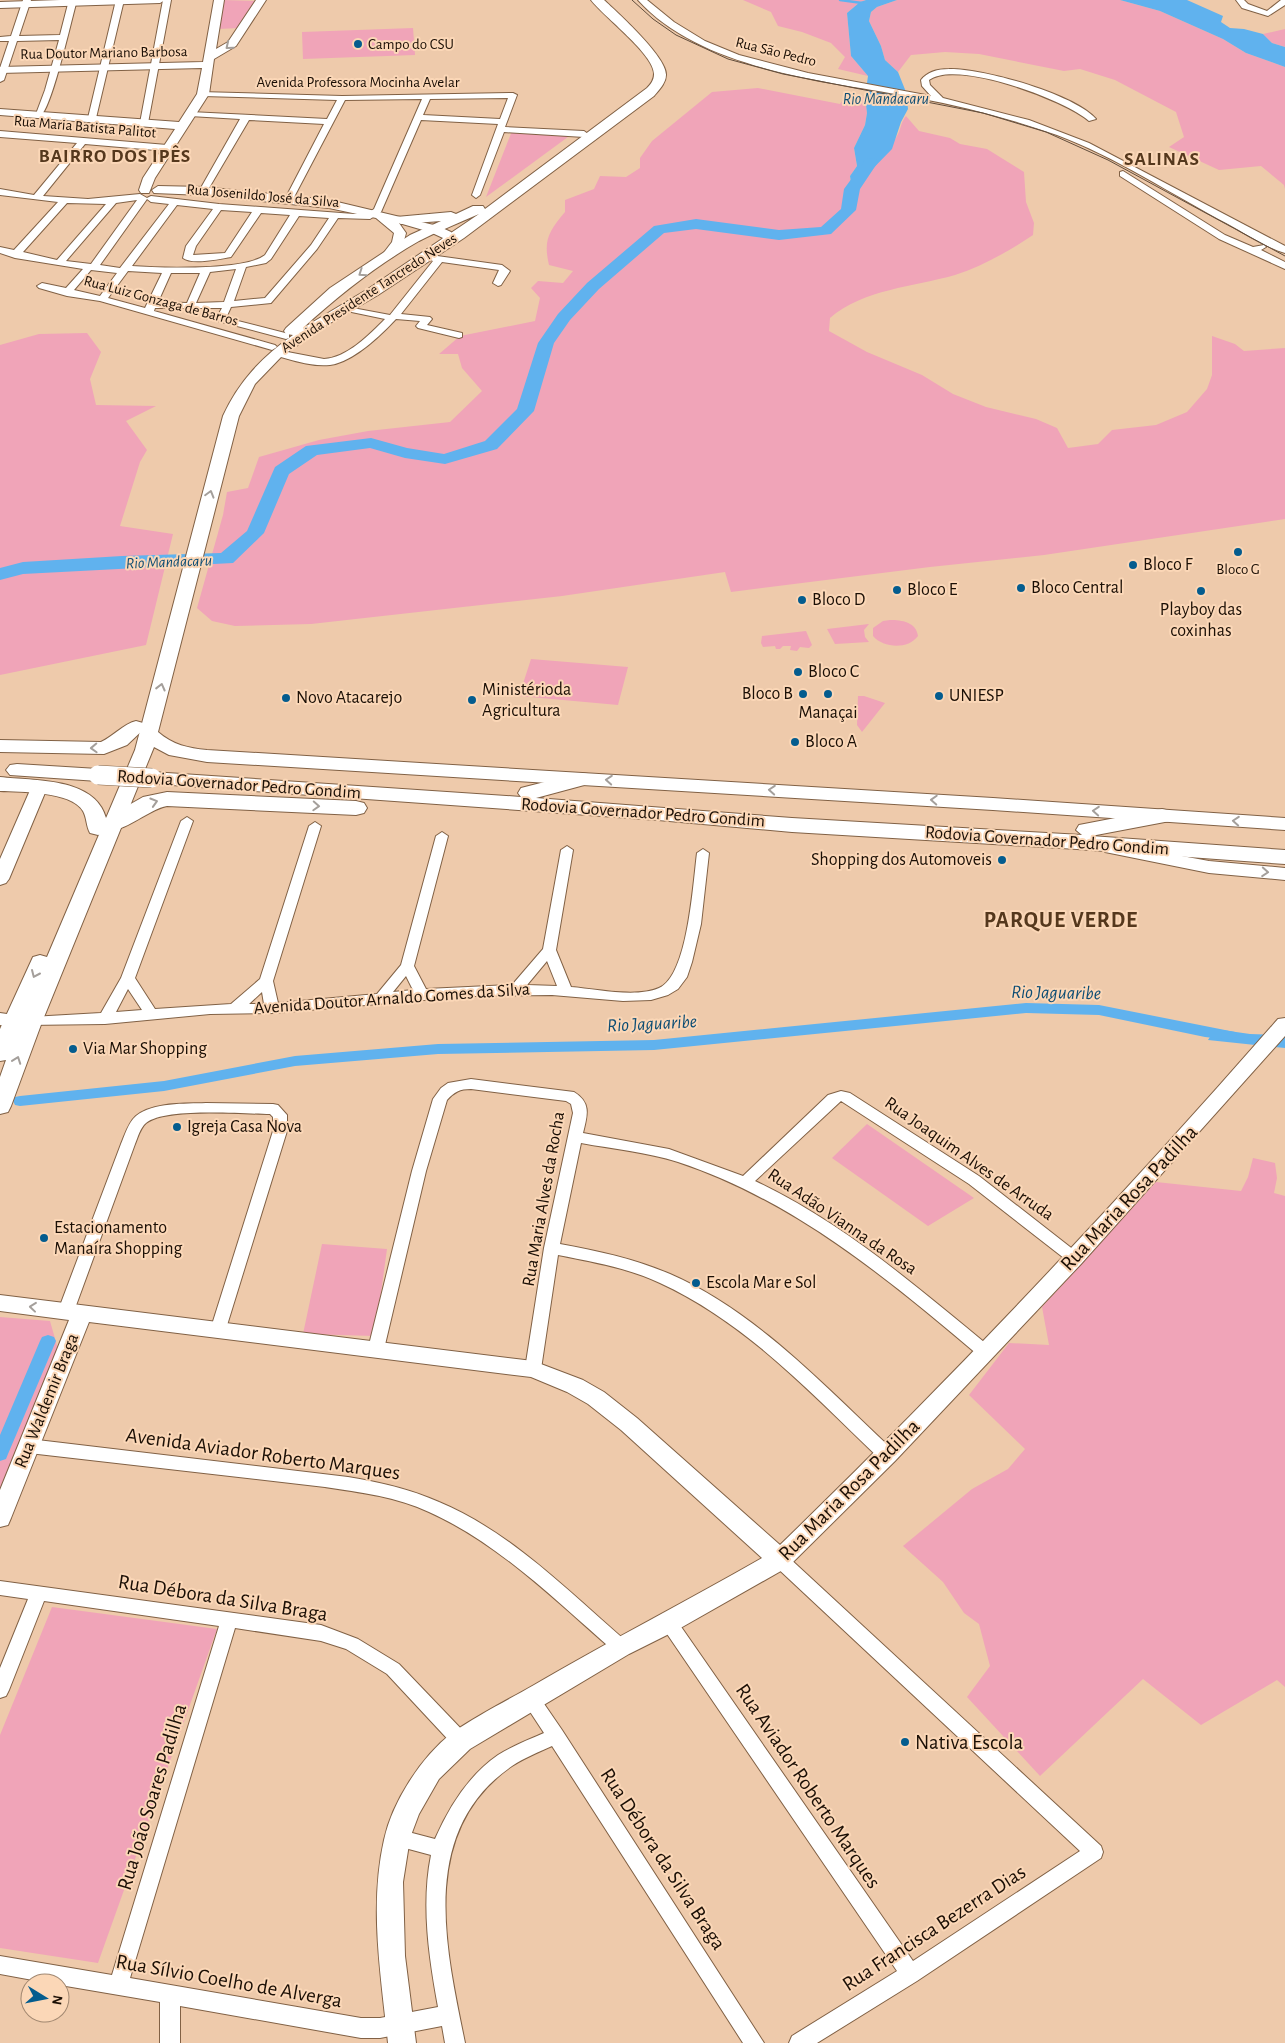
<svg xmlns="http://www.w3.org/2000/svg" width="1285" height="2043" viewBox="0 0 1285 2043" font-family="'Alegreya Sans',sans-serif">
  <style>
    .green { fill: #f0a4b8 }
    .water { fill: #60b2ee }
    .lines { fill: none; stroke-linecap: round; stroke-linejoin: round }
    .stream { stroke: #60b2ee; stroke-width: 2.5 }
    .canal { fill: #60b2ee; fill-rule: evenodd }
    .river { fill: #60b2ee; fill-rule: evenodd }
    .street-casing { stroke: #816145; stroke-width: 2 }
    .secondary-casing { stroke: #816145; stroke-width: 2 }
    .primary-casing { stroke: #816145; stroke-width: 2 }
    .highway-casing { stroke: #816145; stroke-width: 2 }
    .street { fill: #fff; fill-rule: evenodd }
    .secondary { fill: #fff; fill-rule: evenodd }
    .primary { fill: #fff; fill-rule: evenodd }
    .highway { fill: #fff; fill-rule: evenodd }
    .tram { stroke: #614d3c; stroke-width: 1 }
    .highway-bridge-casing { stroke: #816145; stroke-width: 20; stroke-linecap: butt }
    .highway-bridge { stroke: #fff; stroke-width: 19 }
    .oneway { stroke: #a49f9b }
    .poi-dot { fill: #045c8e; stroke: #fbd7b7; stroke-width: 2 }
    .labels { text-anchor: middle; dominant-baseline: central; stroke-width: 4; stroke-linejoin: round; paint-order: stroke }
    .far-poi-label { font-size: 15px; fill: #1b0f05; stroke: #fbd7b7; text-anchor: start }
    .far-street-label { font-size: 15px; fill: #1b0f05; stroke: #fbd7b7 }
    .far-water-label { font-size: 16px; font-style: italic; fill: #0d4d74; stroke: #fbd7b7 }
    .poi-label { font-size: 18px; fill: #1b0f05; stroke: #fbd7b7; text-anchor: start }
    .street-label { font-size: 18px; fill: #1b0f05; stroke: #fbd7b7 }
    .far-district-label { font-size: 19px; font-weight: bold; letter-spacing: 1px; fill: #55381d; stroke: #fbd7b7 }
    .water-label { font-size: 19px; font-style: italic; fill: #0d4d74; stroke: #fbd7b7 }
    .near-street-label { font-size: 21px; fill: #1b0f05; stroke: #fbd7b7 }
    .near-poi-label { font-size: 21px; fill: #1b0f05; stroke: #fbd7b7; text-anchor: start }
    .district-label { font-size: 22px; font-weight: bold; letter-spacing: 1px; fill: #55381d; stroke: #fbd7b7 }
  </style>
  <rect width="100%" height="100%" fill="#eecaab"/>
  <!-- green -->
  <path class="green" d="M222 0 259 1 240 28 218 29Z
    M743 0H866L860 2 847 13 851 56 868 76 838 69 845 57 831 43 802 32 778 26 771 12Z
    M897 0H1120L1160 11 1223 39 1246 53 1285 67V189L1284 185 1261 166 1219 170 1169 147 1184 137 1176 112 1115 80 1080 69 1064 71 979 54 945 52 911 55 898 72 885 60 881 46 869 21 871 12 877 7Z
    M413 28 415 55 303 59 302 32Z
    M1285 29V47L1272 43 1263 34Z
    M758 88 840 104 845 97H865L867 113 865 125 854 148 857 166 850 176 852 189C865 176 890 151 898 134 901 128 901 122 906 116L919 131 950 138 960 144 987 149 1024 172 1026 202 1034 223 1033 235C1009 251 983 266 955 275 913 287 864 289 830 318L829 331 867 352 922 375 953 394 986 407 1036 419 1057 428 1068 448 1098 444 1112 430 1156 425 1187 412 1207 389 1212 375V336L1235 344 1244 351 1285 348V519L1044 555 930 567 731 592 725 572 562 596 311 624 235 626 212 621 197 608 223 515 227 492 248 488 259 457 319 440 368 431 450 422 482 391 462 368 458 354H439L460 336 535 321 540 298 531 288 538 281 563 283 573 271 549 265C543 240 549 231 565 212V200L594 189 600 176 626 177 640 168V158L652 141 712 92Z
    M512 131 572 134 486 197Z
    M87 333 101 352 90 379 96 405 156 406 126 421 147 450 140 462 120 526 173 534 146 645 0 675V345L39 334Z
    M890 620C902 620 916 622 918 636 908 650 883 648 873 636V628L883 621Z
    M869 624 864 630 865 637 869 642 835 644 827 629Z
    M806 631 812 645 809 648 800 647 797 651 790 650 791 646H783L780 649H776L775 646 763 647 761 643 762 636Z
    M531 659 628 667 618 705 519 696Z
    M858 696H864L885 703 862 732 857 725Z
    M867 1124 974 1198 928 1226 832 1158Z
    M1253 1158 1275 1163 1277 1178 1274 1193 1285 1196V1687L1277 1680 1201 1725 1143 1679 1040 1776 967 1697 990 1666 979 1624 964 1613 943 1582 903 1546 972 1489 1008 1469 1025 1449 969 1395 1009 1343 1049 1345 1042 1307 1156 1182 1241 1191 1248 1177Z
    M322 1244 387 1249 375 1336 303 1334Z
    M0 1317 50 1321 60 1356 0 1495Z
    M52 1607 217 1629 98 1963 0 1948V1735Z"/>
  <!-- water -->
  <path class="water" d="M866 0H897L877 7 871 12 869 21 881 46 885 60 898 72 906 92 908 109 901 122 892 149 852 190 850 176 857 166 854 148 865 125 867 113 865 97 868 76 851 56 847 13 860 2Z
    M1120 0H1187L1223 16 1221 22 1230 28 1244 29 1263 34 1272 43 1285 47V67L1246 53 1223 39 1160 11Z
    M1215 1029 1250 1034 1285 1035V1048L1208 1040Z"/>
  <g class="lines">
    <!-- stream -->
    <path class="stream" d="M840 0 862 3"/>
    <!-- canal -->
    <path class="canal" d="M1026 1003 1099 1005 1235 1032 1237 1035 1235 1038 1230 1040 1205 1037 1099 1015 1026 1013 654 1050 438 1054 295 1066 164 1091 20 1106 15 1105 13 1101 15 1097 20 1096 164 1081 295 1056 438 1044 654 1040Z
      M48 1335 54 1337 56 1341 8 1454 6 1459 0 1461V1435L40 1341 42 1337Z"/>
    <!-- river -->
    <path class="river" d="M871 158 876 159 878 162 860 189 856 210 831 234 779 240 696 229 664 233 599 289 570 320 554 343 534 411 497 449 445 464 405 458 370 448 317 455 289 474 264 533 233 563 23 574 0 580V568L23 562 122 556 221 553 247 531 275 467 306 446 371 438 407 448 444 454 485 441 517 409 538 343 558 314 587 283 654 226 696 219 779 230 821 227 841 209 844 189 866 159Z"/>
    <defs>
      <path id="street" d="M23 0H31L19 36 60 35 69 0H77C72 17 51 112 40 116L36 114 45 90 59 40 17 41 4 80 0 82V68L9 41H0V37L11 36Z
        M116 0H124L96 118 92 121 88 118Z
        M163 0H171L148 123 144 126 140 123Z
        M638 0H647L674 22 705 41 739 55 808 73 931 96 922 86 921 80C927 72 938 69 949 69 982 68 1074 94 1096 119L1089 121C1065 100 956 59 929 80L930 85 943 98 1029 120 1089 143 1285 246V253C1265 247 1246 234 1228 224 1173 195 1114 156 1057 135 1012 119 965 107 918 98 829 81 702 71 638 0Z
        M1236 0H1244L1248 4 1267 11 1281 0H1285V5L1268 16 1242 8Z
        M200 92 342 96 513 93 517 95 505 127 584 131 588 134 584 137 504 132 480 195 476 198 472 195 498 124 421 120 381 212 370 219 338 218 317 249 271 303 231 307 226 318 289 334V338L286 339 218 321 216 319 222 308H155L154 311 275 345 277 347 272 350 100 301 67 296 39 288 37 286 42 283 66 288 83 269 15 258 0 253V247L14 250 58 202 0 195V189L34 195 77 143 0 137V131L167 145 171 148 167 151 85 144 43 196 88 199 140 194 147 198 151 196 219 204 354 214 368 213 374 209 422 99 345 100 293 199 289 202 285 199 324 124 249 120 206 193 202 196 198 193 240 119 190 116 186 114 190 112 327 119 337 100 203 96 199 94ZM508 98 500 119 423 115 430 99ZM147 199 151 202 169 204 120 268 100 265ZM137 200 91 264 66 261 116 203ZM67 203 106 204 57 260 23 252ZM177 205 213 209 186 246 183 258C192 265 220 259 231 257L261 213 290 215 265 255C245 271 158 268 132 266ZM221 210 252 212 225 253 193 255 196 246ZM299 216 329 218 311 245 265 298 234 301 246 267 266 263 271 259ZM236 269 224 302 196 303 210 272ZM91 270 117 273 100 296 74 290ZM128 271 162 273 145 308 108 298ZM171 273H200L187 303 158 302Z
        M1123 171 1225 235 1253 247 1264 245 1266 247 1261 250 1285 262V269L1219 239 1120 176V172Z
        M430 255 502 265 510 271 501 285 498 286 493 283 499 270 442 262 401 314 430 317 432 319 427 325 462 333V337L459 338 418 328 416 326 420 321 396 319C381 335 353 362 330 365 312 367 292 360 274 355L272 353 277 350 324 359C347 358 370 334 385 319L342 310V306L390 315 433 261 425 258Z
        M187 817 193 821 135 978 155 1009 231 1004 260 979 309 826 315 822 321 826 273 981 278 1003 377 994 401 965 436 836 442 832 448 836 414 966 426 989 512 985 543 949 561 850 567 846 573 850 556 950 571 987C596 989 636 998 659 988 688 976 693 883 697 853L703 849 709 853 701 924 692 962 687 977 678 989 668 995 651 1000 623 1001 552 995 469 996 274 1013 210 1014 105 1024 26 1025 24 1022 26 1019 31 1017 101 1013 121 978 181 821ZM547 961 557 986 527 985ZM406 976 413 990 393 992ZM128 989 142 1010 116 1012ZM262 992 264 1004H249Z
        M471 1079 574 1092C592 1103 587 1116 583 1133L669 1149 743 1176 828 1095 841 1091 850 1093 979 1176 1079 1254 1082 1258 1079 1262 1074 1264 1069 1262 969 1184 841 1101 755 1181C842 1222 916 1286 990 1347L992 1351 990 1355 984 1357 978 1355C887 1278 793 1200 678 1162 647 1152 613 1149 581 1143L560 1244C598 1251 635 1259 670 1274 757 1312 825 1387 893 1450L895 1455 893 1460 887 1462 881 1460C813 1395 747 1323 660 1283 628 1268 593 1262 558 1255L541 1369 539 1373 533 1375 527 1373 525 1369 544 1248 573 1113 571 1104 566 1101 471 1089C460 1089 454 1092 447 1100L426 1171 384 1349 382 1353 376 1355 370 1353 368 1349 412 1171 433 1099 441 1088 448 1083Z
        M206 1103 273 1104 278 1105 287 1115V1131L224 1335 218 1337 212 1335 210 1331 273 1131V1117L270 1114C244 1114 165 1107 146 1123 140 1128 138 1137 135 1144L74 1311 71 1315 66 1317 61 1315 58 1311 121 1144C125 1135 128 1123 136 1116 153 1102 185 1104 206 1103Z
        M29 1439 348 1477C379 1482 410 1489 439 1502 511 1532 569 1592 627 1642L630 1647 627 1652 621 1655 615 1652C557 1602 500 1544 429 1512 397 1497 360 1492 325 1487L29 1453 23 1451 21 1446 23 1441Z
        M780 1553 786 1555 1101 1846 1103 1852 1101 1858 917 1981 817 2043H789L792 2036 897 1971 663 1628 660 1623 663 1618 669 1616 675 1618 913 1961 1080 1851 774 1565 772 1560 774 1555Z
        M0 1581 321 1625 358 1639 399 1664 467 1735 470 1741 467 1747 461 1749 455 1747 387 1674 346 1649 321 1641 235 1628 130 1978 361 2018H380L438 2007C429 1958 421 1905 431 1855L390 1844 388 1838 390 1832 397 1829 435 1839C449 1807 469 1775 498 1755 512 1746 528 1740 544 1733L523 1701 526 1695 532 1693 538 1695 562 1730 764 2043H743L552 1746C539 1752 524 1758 512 1766 417 1831 446 1949 465 2043H445L442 2026 380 2038H361L180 2006V2043H160V2002L60 1985V1983H49L0 1974V1956L112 1975 219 1626 44 1601 9 1690 6 1696 0 1698V1668L28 1599 0 1595Z"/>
      <path id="secondary" d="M60 0H165L160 3 0 8V2Z
        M214 0H224L216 49 228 42 256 0H266L236 46 214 59 209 94 155 178 149 193H141L139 190 143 178 175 129 0 115V109L179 122 197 94 202 68 0 73V67L203 62Z
        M158 186 203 187 329 200 438 226 451 232 455 238 449 247H441L439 244 443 238 430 232 399 223 406 233C404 243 398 256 388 259L382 255 392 242 394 233 376 218 329 208 203 195 154 193 152 190Z
        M39 783 45 784 47 788 9 879 6 883 0 885V859L31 788 33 784Z
        M1111 843 1209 861 1285 868V880L1209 873 1105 852 1102 848 1105 844Z
        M0 1013 21 1016 23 1021 21 1026 14 1027 0 1025Z
        M1285 1018V1036L1081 1264 895 1461 788 1567 677 1630 629 1654 470 1749 439 1779 419 1814 410 1838 403 1882 405 1956 416 2043H388C381 1976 369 1906 384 1840 392 1802 422 1756 452 1733 476 1716 508 1700 534 1685 609 1641 687 1601 762 1558L621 1430 588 1404 567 1392 531 1377 89 1322 11 1518 8 1525 0 1527V1490L69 1320 0 1311V1295L533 1361 583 1380 604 1392 637 1418 780 1545C953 1377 1119 1201 1278 1019Z"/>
      <path id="primary" d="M591 0H604C618 13 667 57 666 75 666 83 659 90 654 96L464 238 378 295 325 326 282 356 255 384 239 416 158 732C173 745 188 748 207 750L993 798 1285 818V830L993 810 207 762 169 755 154 747 42 1022 11 1106 8 1112 0 1114V1077L6 1060 0 1061V1029L33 957 40 955 47 957 135 750 223 416C239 381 262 357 293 335L286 334 284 331 286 328 330 288 410 235 441 221 401 224 394 220 396 217 451 212 456 214 473 206H483L485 209 647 88C651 84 654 80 654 74 654 54 604 17 591 0ZM479 214 368 289 303 328C339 295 377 265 419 241 438 231 459 223 479 214Z"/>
      <path id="highway" d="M136 721 143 723 146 727 127 745 104 754 0 752V740L101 742C114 736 123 724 136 721Z
        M17 764 98 769 105 770 109 775 105 780 98 781 10 775 6 770 10 765Z
        M152 772 521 797 518 793 521 788 580 773 588 774 591 779 588 784 536 798 792 818 1082 835 1076 830 1079 825 1162 809 1170 811 1173 816 1170 821 1091 836 1285 850V864L1077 849 792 832 658 820 144 783 141 778 144 773Z
        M0 777C34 781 95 777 106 818L143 797 167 792 356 801 364 803 367 808 364 813 356 815 167 806C149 809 124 833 108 830L106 833 98 835 90 833C86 826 87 818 83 811 71 791 20 792 0 791Z"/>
    </defs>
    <!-- street casing -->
    <use href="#street" class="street-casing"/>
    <!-- secondary casing -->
    <use href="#secondary" class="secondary-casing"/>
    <!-- primary casing -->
    <use href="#primary" class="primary-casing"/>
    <!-- highway casing -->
    <use href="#highway" class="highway-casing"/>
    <!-- street -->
    <use href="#street" class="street"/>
    <!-- secondary -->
    <use href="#secondary" class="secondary"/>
    <!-- primary -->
    <use href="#primary" class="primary"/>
    <!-- highway -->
    <use href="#highway" class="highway"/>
    <!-- tram -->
    <path class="tram" d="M632 0 653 19 676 35 728 59 783 74 983 113 1046 132 1108 160 1285 256"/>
    <defs>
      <path id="highway-bridge" d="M98 775 152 778"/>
    </defs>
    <!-- highway-bridge casing -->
    <use href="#highway-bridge" class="highway-bridge-casing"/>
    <!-- highway-bridge -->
    <use href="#highway-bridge" class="highway-bridge"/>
  </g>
  <!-- one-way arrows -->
  <defs><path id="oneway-chevron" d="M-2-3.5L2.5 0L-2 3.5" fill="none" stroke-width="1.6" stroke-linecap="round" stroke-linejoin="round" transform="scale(1.25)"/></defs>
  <g class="oneway">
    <use href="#oneway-chevron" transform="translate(229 46) rotate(141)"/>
    <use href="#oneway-chevron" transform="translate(362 273) rotate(146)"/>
    <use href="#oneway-chevron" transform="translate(210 494) rotate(-74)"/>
    <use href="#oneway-chevron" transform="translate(161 687) rotate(-76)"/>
    <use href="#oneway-chevron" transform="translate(94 748) rotate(178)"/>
    <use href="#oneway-chevron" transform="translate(609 780) rotate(-176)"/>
    <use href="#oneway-chevron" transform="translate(772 790) rotate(-176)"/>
    <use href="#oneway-chevron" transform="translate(934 800) rotate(-177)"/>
    <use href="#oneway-chevron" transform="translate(154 802) rotate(-17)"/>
    <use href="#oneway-chevron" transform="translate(316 806) rotate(3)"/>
    <use href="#oneway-chevron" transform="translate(1096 811) rotate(-176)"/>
    <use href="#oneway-chevron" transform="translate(1236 821) rotate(-176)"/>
    <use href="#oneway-chevron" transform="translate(1265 872) rotate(4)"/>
    <use href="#oneway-chevron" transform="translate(35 974) rotate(114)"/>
    <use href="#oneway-chevron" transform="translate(17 1060) rotate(-70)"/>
    <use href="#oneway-chevron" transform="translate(33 1307) rotate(-174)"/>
  </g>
  <!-- markers -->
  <g class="poi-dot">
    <circle cx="358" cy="44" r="5"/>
    <circle cx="1238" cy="552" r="5"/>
    <circle cx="1133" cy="565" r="5"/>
    <circle cx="1021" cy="588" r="5"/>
    <circle cx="897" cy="590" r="5"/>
    <circle cx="1201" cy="591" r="5"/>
    <circle cx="802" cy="600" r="5"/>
    <circle cx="798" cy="672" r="5"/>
    <circle cx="803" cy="694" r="5"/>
    <circle cx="828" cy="694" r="5"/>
    <circle cx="939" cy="696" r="5"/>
    <circle cx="286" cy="698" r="5"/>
    <circle cx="472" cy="700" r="5"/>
    <circle cx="795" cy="742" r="5"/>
    <circle cx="1002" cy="860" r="5"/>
    <circle cx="73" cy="1049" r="5"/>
    <circle cx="177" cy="1127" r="5"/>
    <circle cx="44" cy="1238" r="5"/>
    <circle cx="696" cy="1283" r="5"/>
    <circle cx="905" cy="1742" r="5"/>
  </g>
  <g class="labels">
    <!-- far-poi labels -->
    <g class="far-poi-label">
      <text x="368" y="44">Campo do CSU</text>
      <text x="1238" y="569" text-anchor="middle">Bloco G</text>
    </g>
    <!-- far-street labels -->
    <g class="far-street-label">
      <text transform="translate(776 52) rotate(14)">Rua São Pedro</text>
      <text transform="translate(104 53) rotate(-1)">Rua Doutor Mariano Barbosa</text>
      <text x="358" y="82">Avenida Professora Mocinha Avelar</text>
      <text transform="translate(85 127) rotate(5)">Rua Maria Batista Palitot</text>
      <text transform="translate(263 196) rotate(5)">Rua Josenildo José da Silva</text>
      <text transform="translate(369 293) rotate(-33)">Avenida Presidente Tancredo Neves</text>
      <text transform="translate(161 301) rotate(15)">Rua Luiz Gonzaga de Barros</text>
    </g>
    <!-- far-water labels -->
    <g class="far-water-label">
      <text x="886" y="99">Rio Mandacaru</text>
      <text transform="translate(169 562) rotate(-2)">Rio Mandacaru</text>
    </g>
    <!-- poi labels -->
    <g class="poi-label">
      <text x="1143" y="565">Bloco F</text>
      <text x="1031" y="588">Bloco Central</text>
      <text x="907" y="590">Bloco E</text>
      <text x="812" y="600">Bloco D</text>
      <text x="1201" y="610" text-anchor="middle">Playboy das<tspan x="1201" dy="21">coxinhas</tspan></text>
      <text x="808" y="672">Bloco C</text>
      <text x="482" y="690">Ministérioda<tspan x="482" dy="21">Agricultura</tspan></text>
      <text x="793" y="694" text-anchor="end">Bloco B</text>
      <text x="949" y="696">UNIESP</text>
      <text x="296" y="698">Novo Atacarejo</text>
      <text x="828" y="713" text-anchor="middle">Manaçai</text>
      <text x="805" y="742">Bloco A</text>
      <text x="992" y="860" text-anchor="end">Shopping dos Automoveis</text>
      <text x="83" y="1049">Via Mar Shopping</text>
      <text x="187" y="1127">Igreja Casa Nova</text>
      <text x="54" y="1228">Estacionamento<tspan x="54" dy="21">Manaíra Shopping</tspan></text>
      <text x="706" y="1283">Escola Mar e Sol</text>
    </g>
    <!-- street labels -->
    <g class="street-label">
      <text transform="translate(239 785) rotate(4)">Rodovia Governador Pedro Gondim</text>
      <text transform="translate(643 813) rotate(4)">Rodovia Governador Pedro Gondim</text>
      <text transform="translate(1047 841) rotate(4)">Rodovia Governador Pedro Gondim</text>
      <text transform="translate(392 999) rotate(-4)">Avenida Doutor Arnaldo Gomes da Silva</text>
      <text transform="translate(969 1159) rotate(35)">Rua Joaquim Alves de Arruda</text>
      <text transform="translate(544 1199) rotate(-80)">Rua Maria Alves da Rocha</text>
      <text transform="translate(842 1222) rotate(34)">Rua Adão Vianna da Rosa</text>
      <text transform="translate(47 1401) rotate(-68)">Rua Waldemir Braga</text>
    </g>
    <!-- far-district labels -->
    <g class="far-district-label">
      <text x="115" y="156">BAIRRO DOS IPÊS</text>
      <text x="1162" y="159">SALINAS</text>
    </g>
    <!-- water labels -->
    <g class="water-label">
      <text transform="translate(1056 993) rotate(1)">Rio Jaguaribe</text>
      <text transform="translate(652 1024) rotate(-3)">Rio Jaguaribe</text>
    </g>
    <!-- near-street labels -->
    <g class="near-street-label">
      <text transform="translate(1129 1198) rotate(-47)">Rua Maria Rosa Padilha</text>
      <text transform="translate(263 1454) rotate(8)">Avenida Aviador Roberto Marques</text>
      <text transform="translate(849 1490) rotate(-45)">Rua Maria Rosa Padilha</text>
      <text transform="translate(223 1598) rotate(9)">Rua Débora da Silva Braga</text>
      <text transform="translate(808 1786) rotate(56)">Rua Aviador Roberto Marques</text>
      <text transform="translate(152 1797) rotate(-73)">Rua João Soares Padilha</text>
      <text transform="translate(663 1859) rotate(57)">Rua Débora da Silva Braga</text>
      <text transform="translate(934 1928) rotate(-33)">Rua Francisca Bezerra Dias</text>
      <text transform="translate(229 1981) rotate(10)">Rua Sílvio Coelho de Alverga</text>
    </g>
    <!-- near-poi labels -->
    <g class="near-poi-label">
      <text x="915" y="1742">Nativa Escola</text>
    </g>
    <!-- district labels -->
    <g class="district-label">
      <text x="1061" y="920">PARQUE VERDE</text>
    </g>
  </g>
  <!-- north arrow -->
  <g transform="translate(45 1998) rotate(100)"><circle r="24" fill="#fbd7b7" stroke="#a18770"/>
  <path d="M0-4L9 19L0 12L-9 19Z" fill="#045c8e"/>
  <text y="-8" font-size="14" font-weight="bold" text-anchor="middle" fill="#1b0f05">N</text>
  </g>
</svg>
